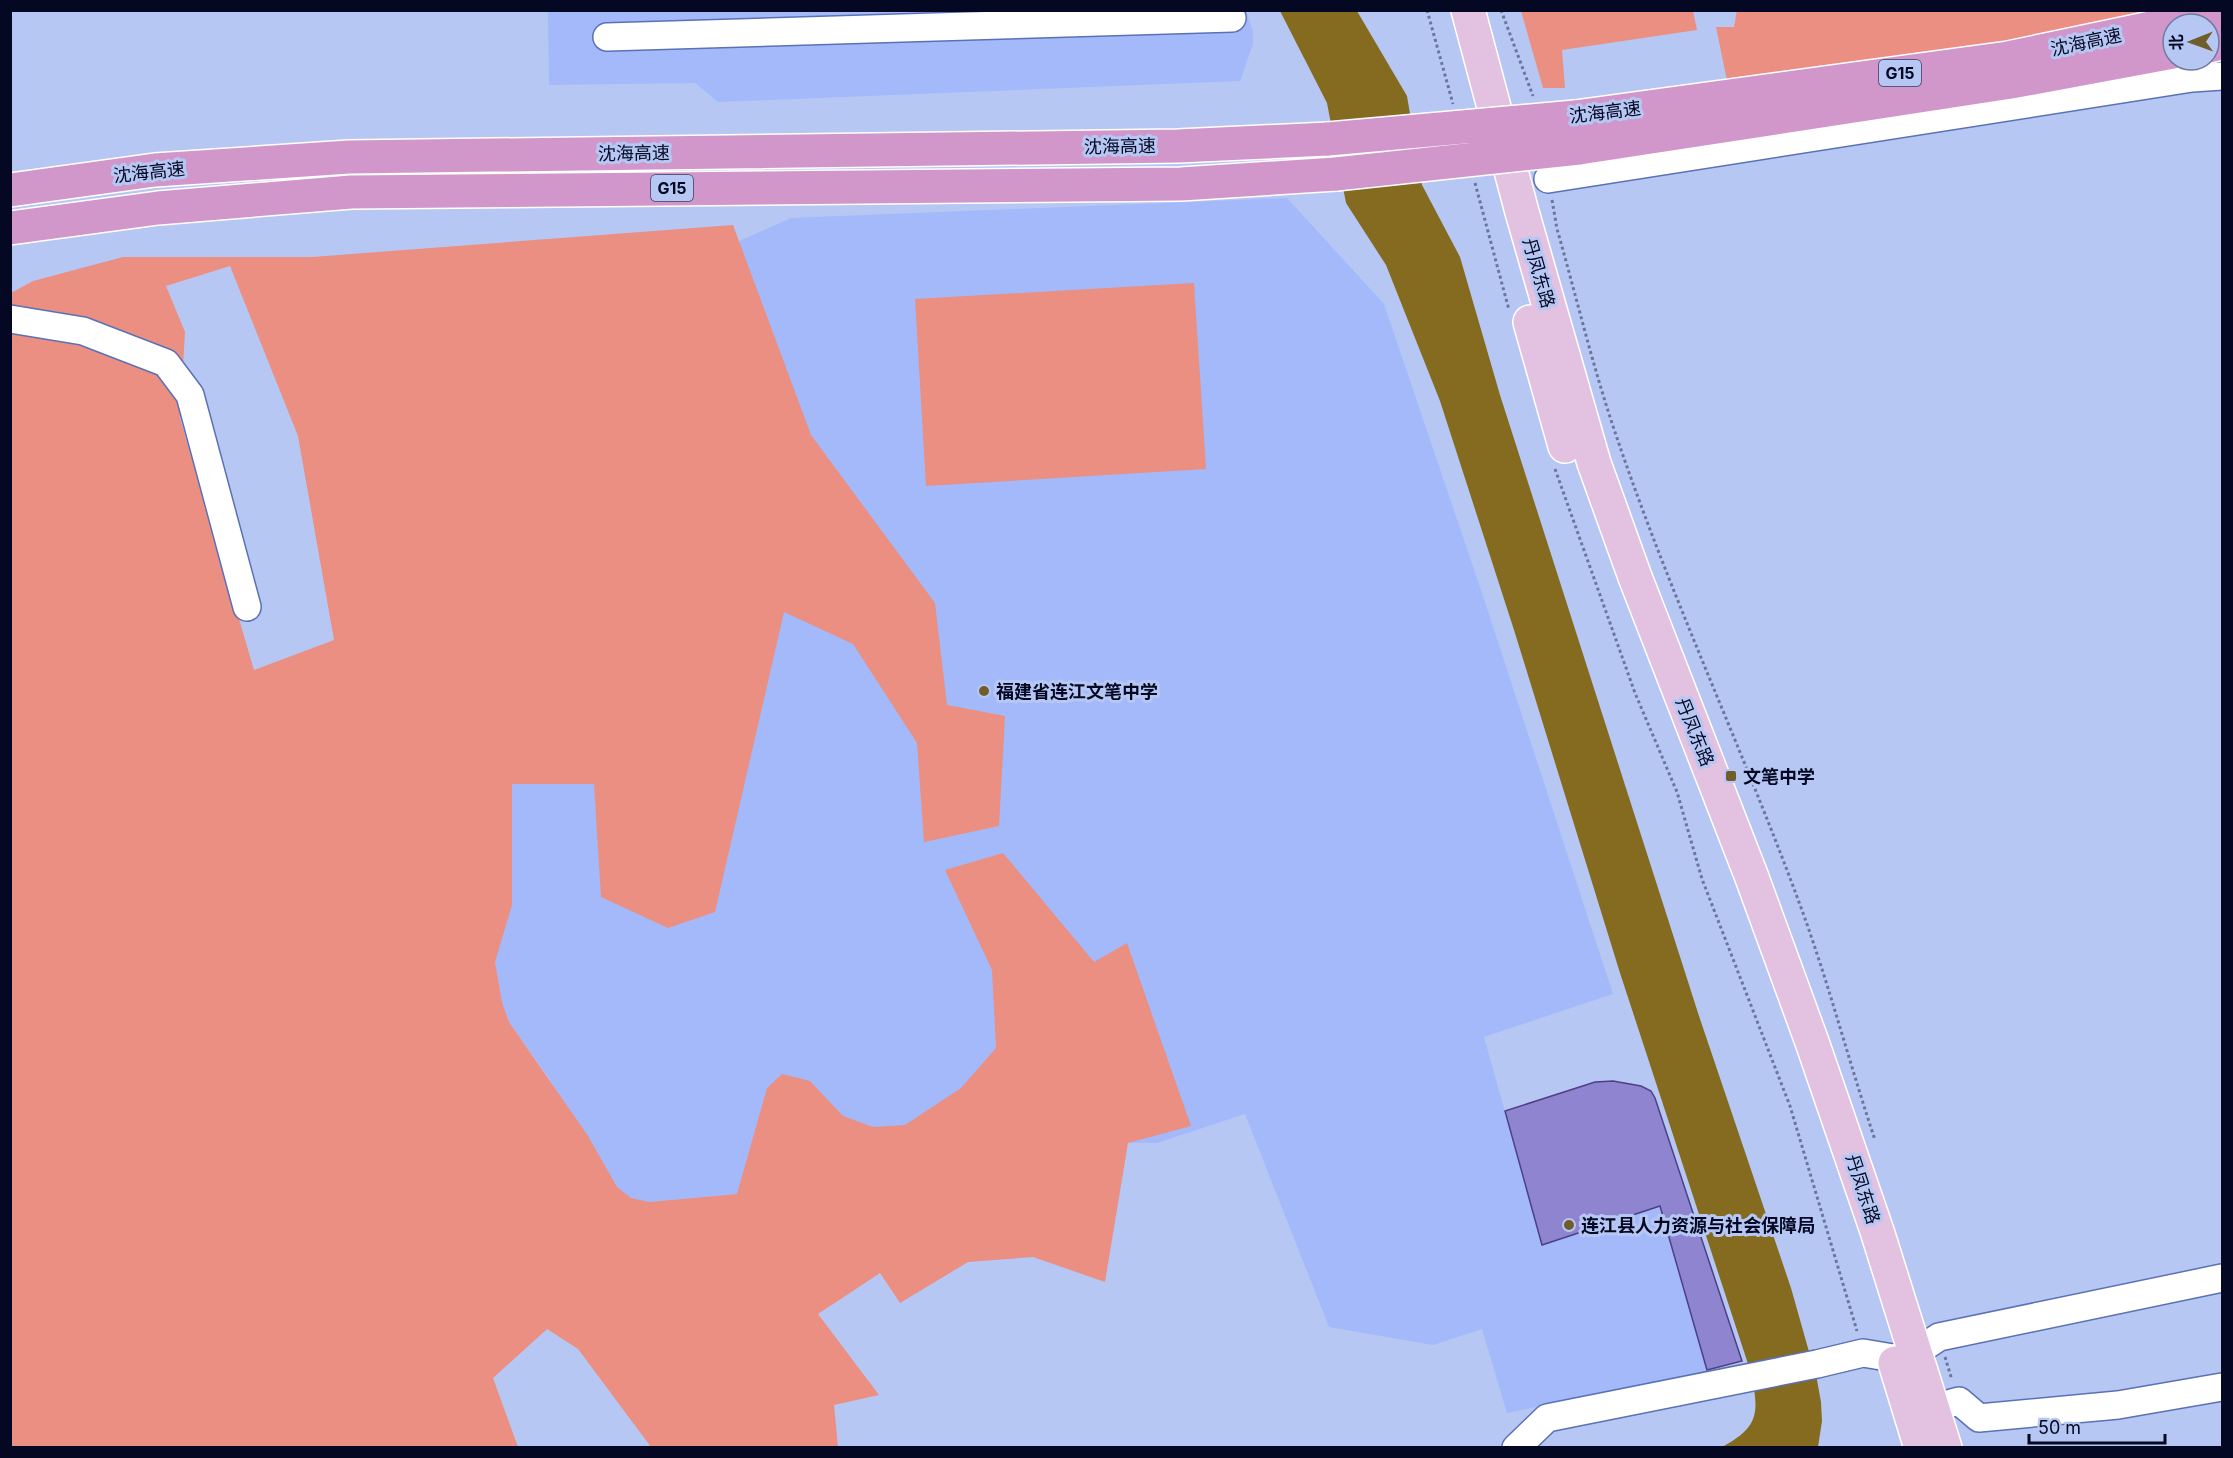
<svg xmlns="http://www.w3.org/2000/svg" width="2233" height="1458" viewBox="0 0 2233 1458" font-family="Inter,'Noto Sans SC',sans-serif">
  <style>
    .built { fill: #a3b9fa }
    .green { fill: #ea8f81; fill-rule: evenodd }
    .water { fill: #846b20 }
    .building { fill: #8f84cf; stroke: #4d4084; stroke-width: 1.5 }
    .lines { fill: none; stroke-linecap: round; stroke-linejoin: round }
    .minor-casing { stroke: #5b71b5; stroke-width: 30 }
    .major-casing { stroke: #fff; stroke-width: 36 }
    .highway-casing { stroke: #fff; stroke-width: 36 }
    .path { stroke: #6b769b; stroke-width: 3; stroke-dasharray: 3 3; stroke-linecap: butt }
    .minor { stroke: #fff; stroke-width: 27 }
    .major { stroke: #e3c1e0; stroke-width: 33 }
    .highway { stroke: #d197cb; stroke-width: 33 }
    .highway-bridge-casing { stroke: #fff; stroke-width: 36; stroke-linecap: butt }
    .highway-bridge { stroke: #d197cb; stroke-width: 33 }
    .poi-dot { fill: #6f5d2b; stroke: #b7c7f4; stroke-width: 2 }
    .labels { text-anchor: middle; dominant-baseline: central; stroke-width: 6; stroke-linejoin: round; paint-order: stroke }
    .shield { fill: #b7c7f4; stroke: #3a4161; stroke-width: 1.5 }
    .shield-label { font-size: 16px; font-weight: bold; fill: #040822 }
    .street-label { font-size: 18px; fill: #040822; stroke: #b7c7f4 }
    .poi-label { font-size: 18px; font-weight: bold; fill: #040822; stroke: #b7c7f4; text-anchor: start }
  </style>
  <rect width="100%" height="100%" fill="#b7c7f4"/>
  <!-- built -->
  <path class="built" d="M1246 10 1253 32V44L1240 81 718 102 695 83 549 85 548 11Z
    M1287 198 1384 304 1483 596 1613 994 1484 1037 1542 1244 1660 1206 1707 1372 1507 1413 1482 1329 1433 1345 1329 1327 1245 1114 1157 1143 920 1140 737 1194 649 1202H640L625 1195 617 1187 548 1077 509 1022 502 1002 495 962 487 786 577 313 791 218Z"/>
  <!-- green -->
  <path class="green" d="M1737 10 2222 11V63L1739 139 1716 27H1734ZM2173 24H2209V60H2173Z
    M1521 11H1693L1697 30 1562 50 1565 88H1543Z
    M733 225 811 435 935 603 947 705 1005 716 999 826 924 842 917 743 853 644 784 612 715 912 668 928 601 897 594 784H512V905L495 962 502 1002 509 1022 588 1136 617 1187 631 1198 649 1202 737 1194 767 1088 782 1074 810 1081 843 1116 873 1127 905 1125 961 1088 996 1048 992 970 945 870 1003 853 1094 962 1127 943 1191 1126 1128 1143 1105 1282 1033 1257 968 1262 900 1303 880 1273 818 1314 879 1395 834 1405 838 1447H651L578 1349 547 1329 493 1378 518 1447 11 1448V293L33 281 123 257H312ZM230 266 298 436 334 640 254 670 180 418 185 332 166 286Z
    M1194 283 1206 469 926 486 915 299Z"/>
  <!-- water -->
  <path class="water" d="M1280 11H1357L1407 96 1422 185 1460 257 1500 395 1699 1016 1791 1288 1817 1380 1821 1402 1822 1421 1818 1447H1722C1760 1427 1759 1412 1751 1373L1620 973 1514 630 1440 401 1386 265 1346 203 1327 103Z"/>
  <!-- building -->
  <path class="building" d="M1613 1081 1641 1086 1651 1091 1655 1098 1742 1361 1707 1370 1660 1206 1542 1245 1505 1111 1595 1082Z"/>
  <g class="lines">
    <defs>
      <path id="minor" d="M607 37 1232 18
        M1548 179 2192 78 2222 76
        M10 319 83 331 166 363 190 395 247 607
        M1933 1408 1959 1401 1979 1418 2118 1405 2222 1387
        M1516 1448 1547 1418 1817 1364 1863 1353 1893 1358 1915 1353 1939 1337 2222 1278"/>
      <path id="major" d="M1468 10 1522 212 1594 463 1635 577 1751 875 1812 1042 1877 1231 1945 1448
        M1530 322 1565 446
        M1895 1363 1921 1448"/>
      <path id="highway" d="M2209 46 2222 43
        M1575 117 2008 58 2222 13
        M1579 148 2011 82 2173 52
        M10 190 155 170 349 157 1178 146 1328 139
        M10 228 158 208 351 192 1181 184 1336 174"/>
    </defs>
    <!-- minor casing -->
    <use href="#minor" class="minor-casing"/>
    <!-- major casing -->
    <use href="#major" class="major-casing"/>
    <!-- highway casing -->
    <use href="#highway" class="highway-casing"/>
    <!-- path -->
    <path class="path" d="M1427 10 1453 104
      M1501 10 1533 96
      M1475 183 1509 310
      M1552 200 1557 229C1576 295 1592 364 1614 429 1669 594 1744 751 1803 913 1830 988 1850 1065 1875 1140
      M1555 469 1635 693 1677 792 1702 879 1790 1106 1857 1331
      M1945 1357 1952 1380"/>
    <!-- minor -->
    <use href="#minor" class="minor"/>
    <!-- major -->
    <use href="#major" class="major"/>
    <!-- highway -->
    <use href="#highway" class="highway"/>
    <defs>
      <path id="highway-bridge" d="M1328 139 1575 117
        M1336 174 1579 148"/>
    </defs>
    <!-- highway-bridge casing -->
    <use href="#highway-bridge" class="highway-bridge-casing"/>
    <!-- highway-bridge -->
    <use href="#highway-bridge" class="highway-bridge"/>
  </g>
  <!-- markers -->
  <g class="poi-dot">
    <circle cx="984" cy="691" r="6"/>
    <rect x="1725" y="770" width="12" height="12" rx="3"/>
    <circle cx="1569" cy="1225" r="6"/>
  </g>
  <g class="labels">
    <!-- shield labels -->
    <g class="shield">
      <rect x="1879" y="60" width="42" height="26" rx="4.5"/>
      <rect x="651" y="175" width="42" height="26" rx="4.5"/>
    </g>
    <g class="shield-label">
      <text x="1900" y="73">G15</text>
      <text x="672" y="188">G15</text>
    </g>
    <!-- street labels -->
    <g class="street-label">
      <text transform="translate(2086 42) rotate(-12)">沈海高速</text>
      <text transform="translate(1605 112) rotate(-7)">沈海高速</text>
      <text transform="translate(1120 146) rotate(-1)">沈海高速</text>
      <text transform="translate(634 153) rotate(-1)">沈海高速</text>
      <text transform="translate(149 172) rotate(-6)">沈海高速</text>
      <text transform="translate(1539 273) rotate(74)">丹凤东路</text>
      <text transform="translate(1695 732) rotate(68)">丹凤东路</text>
      <text transform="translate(1863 1189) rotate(72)">丹凤东路</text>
    </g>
    <!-- poi labels -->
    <g class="poi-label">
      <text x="996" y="691">福建省连江文笔中学</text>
      <text x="1743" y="776">文笔中学</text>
      <text x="1581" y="1225">连江县人力资源与社会保障局</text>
    </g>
  </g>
  <!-- border -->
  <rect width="2233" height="1458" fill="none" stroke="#040822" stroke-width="24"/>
  <!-- north arrow -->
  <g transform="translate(2191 42) rotate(269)"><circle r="28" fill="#b7c7f4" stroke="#6f7ba0" stroke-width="1.5"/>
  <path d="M0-4.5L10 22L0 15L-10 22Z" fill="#6f5d2b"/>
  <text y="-9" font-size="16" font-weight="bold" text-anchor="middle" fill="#040822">北</text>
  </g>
  <!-- scale -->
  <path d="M2029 1434v9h136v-9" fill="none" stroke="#040822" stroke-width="3"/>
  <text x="2038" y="1434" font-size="18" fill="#040822" stroke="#b7c7f4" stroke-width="4.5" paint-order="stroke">50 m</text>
</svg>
